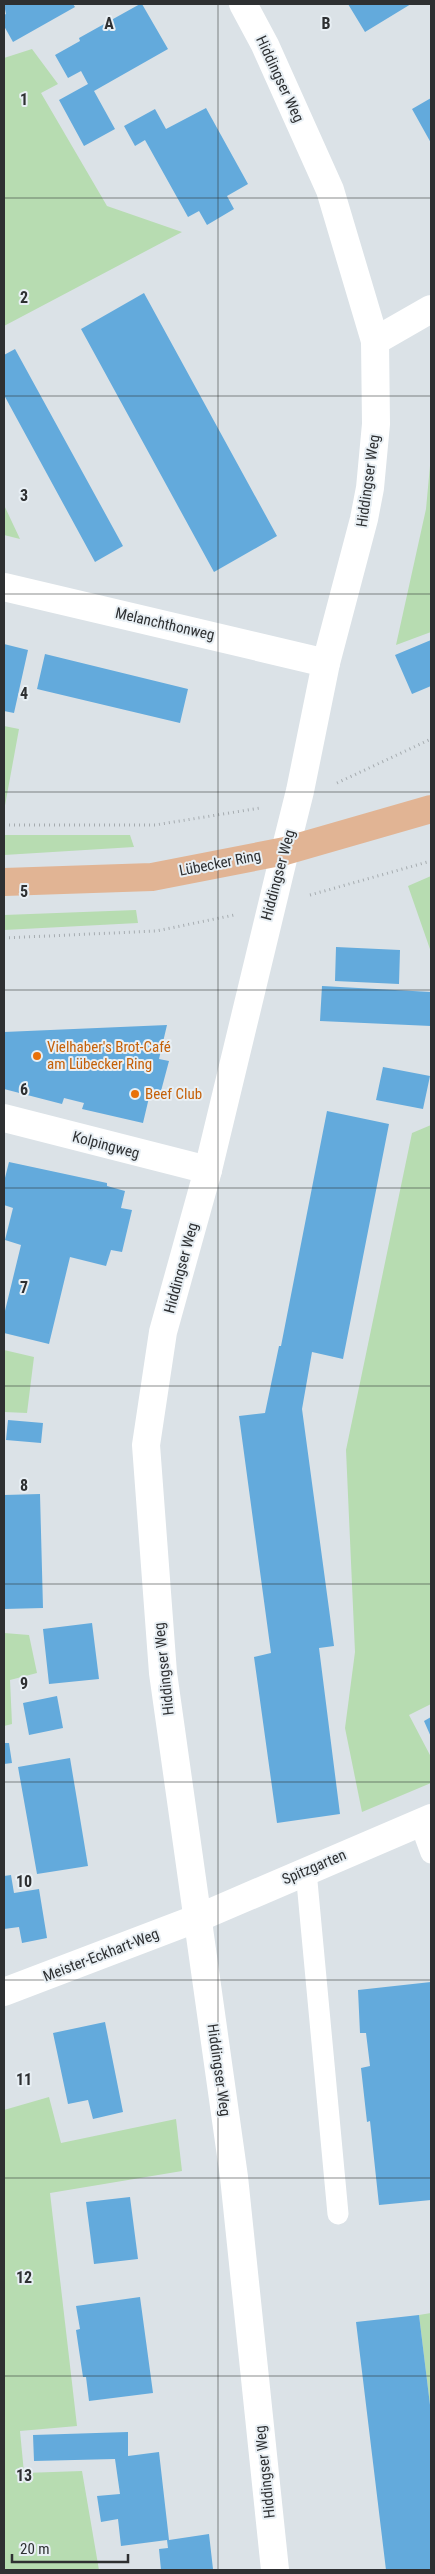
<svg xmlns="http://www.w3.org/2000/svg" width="435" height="2574" viewBox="0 0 435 2574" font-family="'Roboto Condensed',sans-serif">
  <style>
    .green { fill: #b7dcb1 }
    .building { fill: #63aadc }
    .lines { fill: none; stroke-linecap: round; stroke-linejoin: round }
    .path { stroke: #a6acb0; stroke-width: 3; stroke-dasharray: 1 4; stroke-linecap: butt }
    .service { stroke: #fff; stroke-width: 21 }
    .minor { stroke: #fff; stroke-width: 28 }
    .tertiary { stroke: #fff; stroke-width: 28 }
    .secondary { stroke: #fff; stroke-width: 28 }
    .primary { stroke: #e1b494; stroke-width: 28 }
    .grid { fill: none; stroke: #2e3032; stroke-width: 1; stroke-opacity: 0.55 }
    .food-dot { fill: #e8710a; stroke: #e8eff4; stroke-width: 2 }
    .labels { text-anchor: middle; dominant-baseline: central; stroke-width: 4; stroke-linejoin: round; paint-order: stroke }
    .street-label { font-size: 15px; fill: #2e3032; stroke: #e8eff4 }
    .food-label { font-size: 15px; fill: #c56008; stroke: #e8eff4; text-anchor: start }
    .grid-label { font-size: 16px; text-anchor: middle; font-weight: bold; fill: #2e3032; stroke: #e8eff4; stroke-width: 4; stroke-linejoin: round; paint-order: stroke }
  </style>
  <rect width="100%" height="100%" fill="#dbe2e7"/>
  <!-- green -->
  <path class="green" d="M32 49 58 84 41 93 107 206 182 232 4 326V58Z
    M431 455V632L396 645 426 509Z
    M4 505 20 539 4 535Z
    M4 726 19 729 4 811Z
    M4 835H130L134 847 4 855Z
    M431 876V952L408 886Z
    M136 910 138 923 4 930V915Z
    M431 1125V1704L409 1715 431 1757V1783L362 1812 345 1728 355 1652 346 1450 412 1133Z
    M4 1350 34 1357 27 1413 4 1412Z
    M4 1633 29 1635 37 1673 10 1680 12 1724 4 1726Z
    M49 2097 61 2143 176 2119 182 2171 50 2193 77 2426 20 2431 24 2473 82 2471 99 2570H4V2110Z
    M431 2313V2413L419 2315Z"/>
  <!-- building -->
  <path class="building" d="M4 4H73L75 7 13 42 4 26V15L6 14Z
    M140 4H142L168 49 94 91 115 129 84 146 59 100 88 84 81 71 68 78 55 55 80 41 79 38Z
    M348 4H411L365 32Z
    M431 98V143L412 109Z
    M206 108 248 184 227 196 234 209 207 225 199 211 188 217 145 140 135 146 124 126 155 109 166 129Z
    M144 293 277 536 214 572 81 329Z
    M15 349 123 546 95 562 4 395V355Z
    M431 640V686L412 694 395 655Z
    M4 644 28 650 14 713 4 711Z
    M45 654 188 689 180 723 37 689Z
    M336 947 400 950 399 984 335 981Z
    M322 986 431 992V1026L320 1021Z
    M167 1025 159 1059 169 1061 161 1091 151 1089 143 1123 82 1109 84 1103 64 1098 62 1104 4 1089V1032Z
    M383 1067 430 1076 423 1109 376 1100Z
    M327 1111 389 1124 343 1359 312 1352 302 1409 334 1646 319 1648 340 1814 277 1823 254 1657 271 1653 239 1416 265 1413 279 1346H281Z
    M9 1162 107 1183V1186L125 1191 121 1208 132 1210 122 1252 111 1250 106 1266 70 1257 49 1344 4 1333V1315L21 1245 5 1240 13 1208 4 1205V1182Z
    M8 1420 43 1423 41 1443 6 1440Z
    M40 1494 43 1608 4 1609V1495Z
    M92 1623 99 1679 49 1684 43 1629Z
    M57 1696 63 1728 29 1735 23 1703Z
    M431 1717V1737L424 1721Z
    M4 1743H9L12 1763 4 1764Z
    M70 1758 88 1866 37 1874 18 1767Z
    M11 1875 14 1893 39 1889 47 1938 22 1943 19 1927 4 1929V1876Z
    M431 1982V2200L379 2205 370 2121 367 2122 361 2068 370 2066 366 2033H360L358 1990Z
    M105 2022 123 2112 93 2119 88 2100 68 2104 53 2033Z
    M130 2197 138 2259 94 2264 86 2202Z
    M140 2297 153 2393 89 2401 86 2377H83L76 2330 80 2329 76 2306Z
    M419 2315 431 2413V2570H386L356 2322Z
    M128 2432V2456L159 2452 169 2540 209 2534 213 2569 161 2570 159 2549 168 2548 167 2540 121 2546 118 2519 101 2522 97 2496 120 2494 115 2459 34 2461 33 2435Z"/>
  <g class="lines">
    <!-- path -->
    <path class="path" d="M337 783 431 739
      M4 825H155L260 808
      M310 895 431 861
      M4 938 156 931 234 915"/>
    <!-- service -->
    <path class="service" d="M420 1823 431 1853
      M306 1871 338 2214"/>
    <!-- minor -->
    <path class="minor" d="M375 341 431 309
      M4 587 326 663
      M4 1118 208 1170
      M4 1992 198 1918 431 1818"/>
    <!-- tertiary -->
    <path class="tertiary" d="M243 4 265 45 330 190 375 341 376 424 370 488 364 519 326 663 300 791 285 851"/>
    <!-- secondary -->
    <path class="secondary" d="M275 2570 234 2177 163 1673 146 1445 163 1332 208 1170 285 851"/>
    <!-- primary -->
    <path class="primary" d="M4 882 152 877 285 851 431 809"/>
  </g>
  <!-- grid -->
  <path class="grid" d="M218 4V2570M4 198H431M4 396H431M4 594H431M4 792H431M4 990H431M4 1188H431M4 1386H431M4 1584H431M4 1782H431M4 1980H431M4 2178H431M4 2376H431"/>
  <!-- markers -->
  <g class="food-dot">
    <circle cx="37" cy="1056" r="5"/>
    <circle cx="135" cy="1094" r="5"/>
  </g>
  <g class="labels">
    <!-- street labels -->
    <g class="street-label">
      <text transform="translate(280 79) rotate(65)">Hiddingser Weg</text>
      <text transform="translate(368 481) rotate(-82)">Hiddingser Weg</text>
      <text transform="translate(165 624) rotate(13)">Melanchthonweg</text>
      <text transform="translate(220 863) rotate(-11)">Lübecker Ring</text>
      <text transform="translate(278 875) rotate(-75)">Hiddingser Weg</text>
      <text transform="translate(106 1145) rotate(15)">Kolpingweg</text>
      <text transform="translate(181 1268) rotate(-75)">Hiddingser Weg</text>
      <text transform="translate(164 1669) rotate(-96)">Hiddingser Weg</text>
      <text transform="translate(314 1867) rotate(-23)">Spitzgarten</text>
      <text transform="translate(101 1955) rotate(-21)">Meister-Eckhart-Weg</text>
      <text transform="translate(219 2070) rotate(82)">Hiddingser Weg</text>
      <text transform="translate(265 2472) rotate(-96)">Hiddingser Weg</text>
    </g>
    <!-- food labels -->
    <g class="food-label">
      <text x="47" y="1047">Vielhaber's Brot-Café<tspan x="47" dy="17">am Lübecker Ring</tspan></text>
      <text x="145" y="1094">Beef Club</text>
    </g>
  </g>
  <g class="grid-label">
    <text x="109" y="29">A</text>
    <text x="326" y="29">B</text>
    <text x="24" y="105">1</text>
    <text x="24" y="303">2</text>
    <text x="24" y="501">3</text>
    <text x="24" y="699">4</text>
    <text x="24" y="897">5</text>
    <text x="24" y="1095">6</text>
    <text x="24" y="1293">7</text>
    <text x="24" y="1491">8</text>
    <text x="24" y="1689">9</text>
    <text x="24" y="1887">10</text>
    <text x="24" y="2085">11</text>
    <text x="24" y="2283">12</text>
    <text x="24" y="2481">13</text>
  </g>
  <!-- border -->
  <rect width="435" height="2574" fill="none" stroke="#2e3032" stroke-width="10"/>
  <!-- scale -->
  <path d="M12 2554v8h116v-8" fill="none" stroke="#2e3032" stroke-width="2.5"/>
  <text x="20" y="2554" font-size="15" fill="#2e3032" stroke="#e8eff4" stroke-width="4" paint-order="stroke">20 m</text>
</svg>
